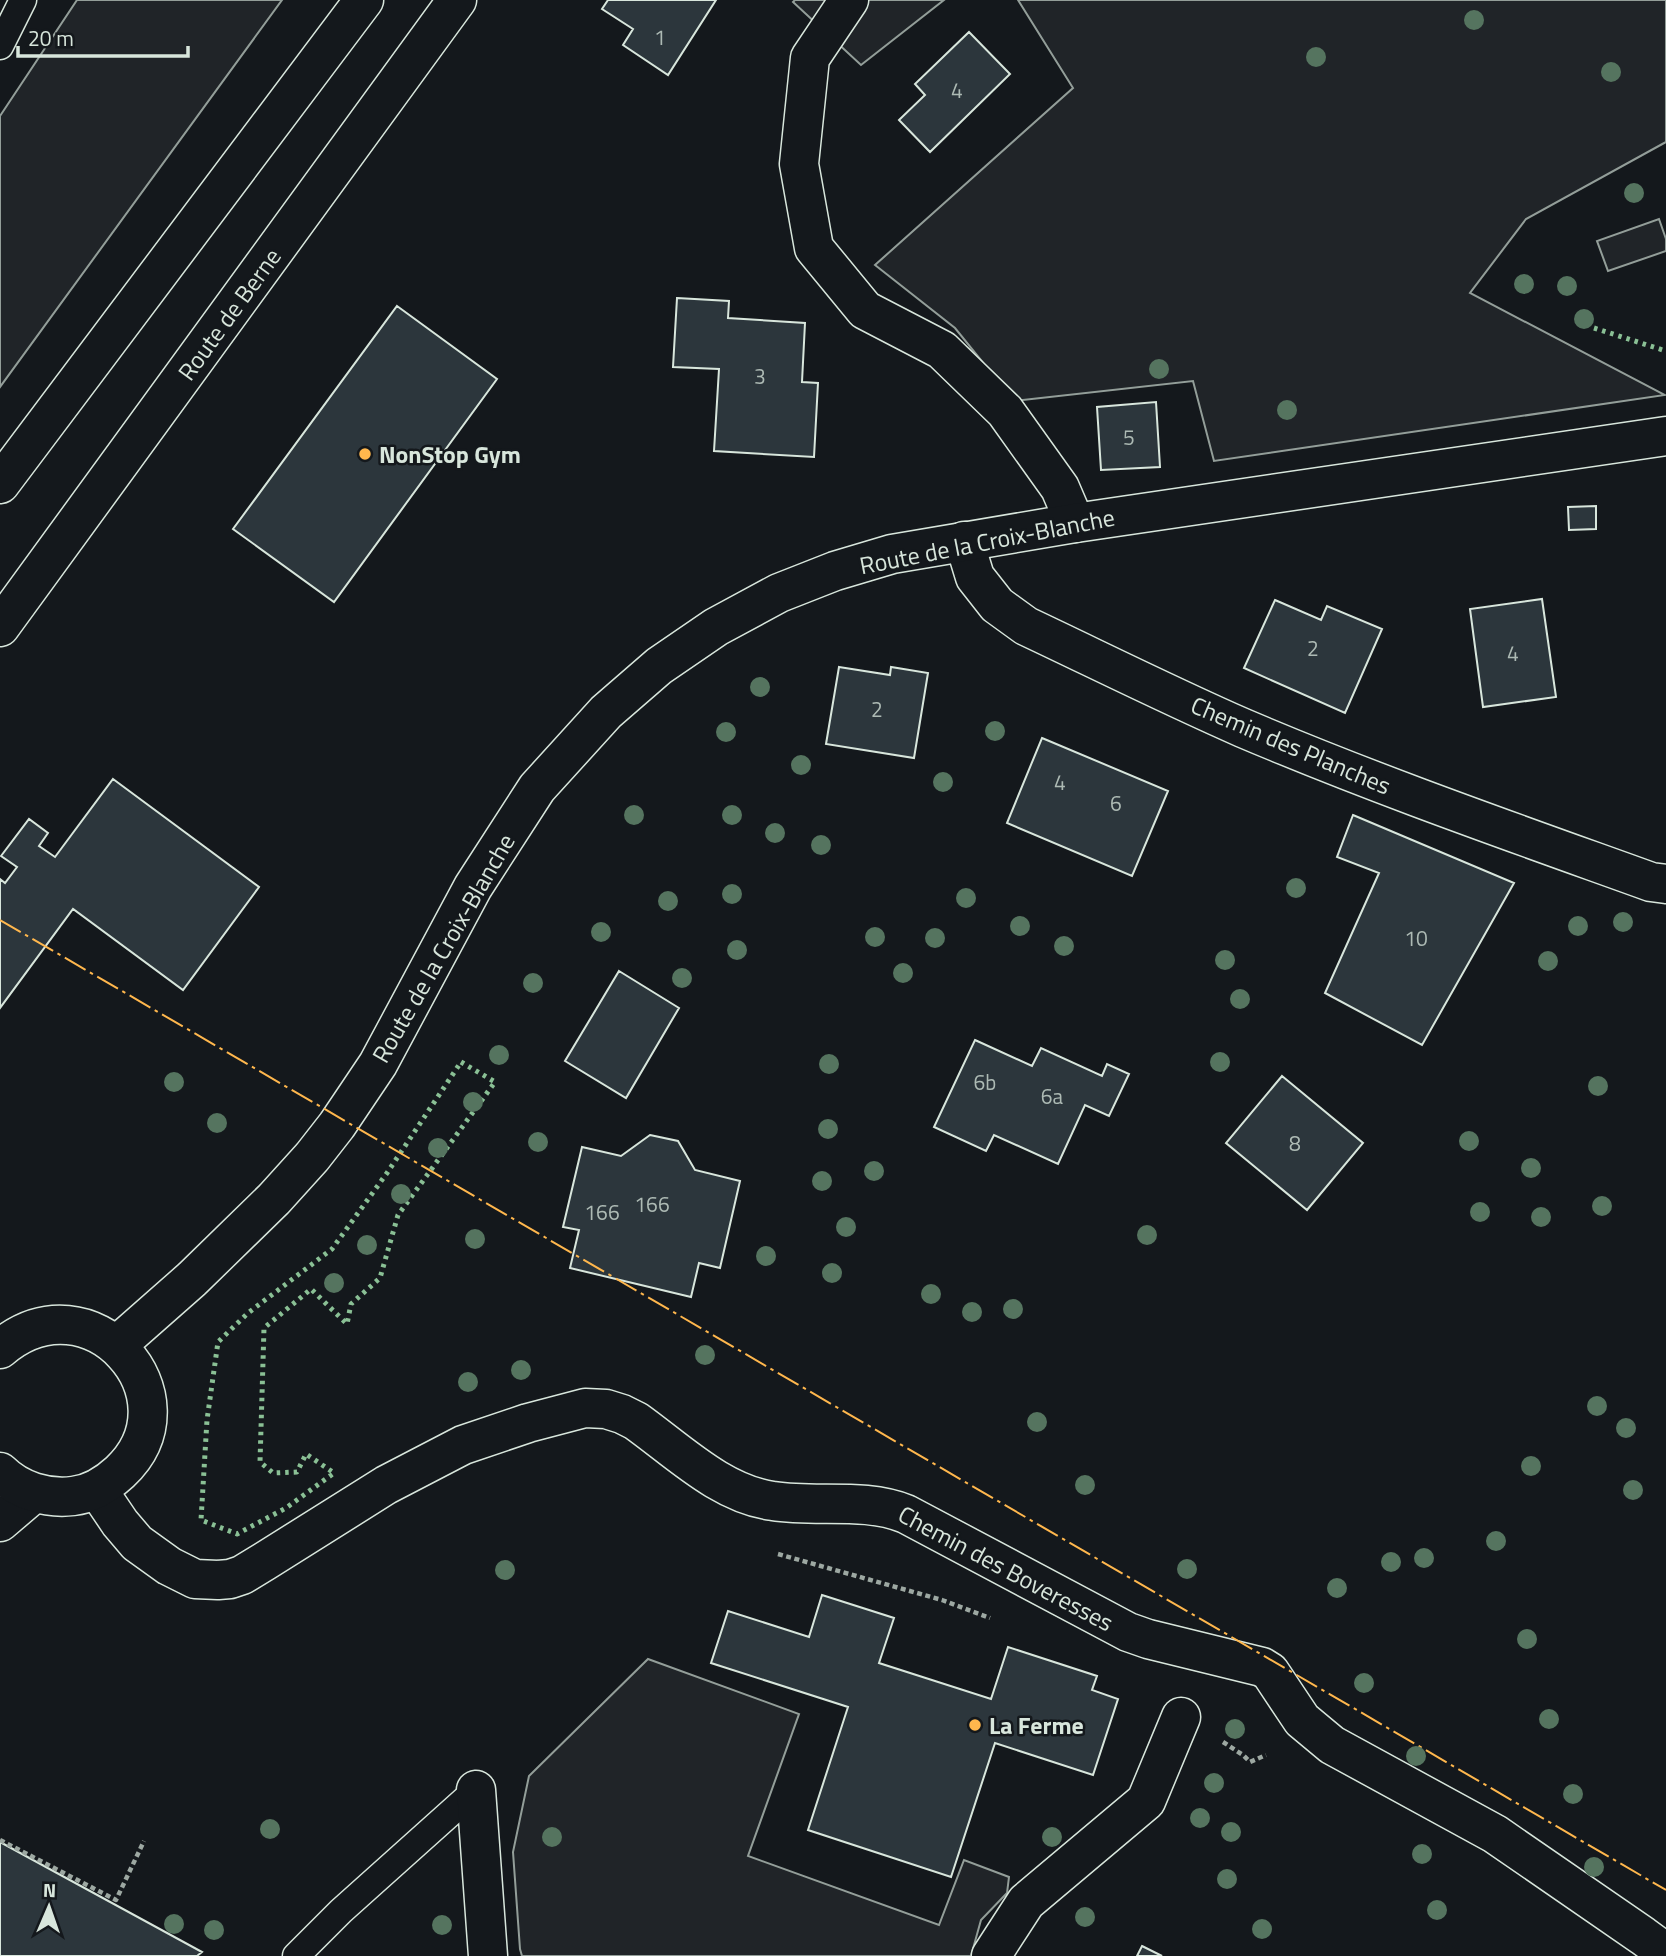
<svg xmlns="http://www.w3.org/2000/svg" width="1666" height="1956" viewBox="0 0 1666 1956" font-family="'Titillium Web',sans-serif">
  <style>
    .green { fill: #202428; stroke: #939e99; stroke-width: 2 }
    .building { fill: #2c363c; stroke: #d8e6dc; stroke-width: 2 }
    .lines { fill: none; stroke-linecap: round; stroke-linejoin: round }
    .service-casing { stroke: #d8e6dc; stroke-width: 29 }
    .pedestrian-casing { stroke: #d8e6dc; stroke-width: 41 }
    .minor-casing { stroke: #d8e6dc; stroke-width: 41 }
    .tertiary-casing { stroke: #d8e6dc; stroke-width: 41 }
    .primary-casing { stroke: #d8e6dc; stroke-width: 41 }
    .path { stroke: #9da8a2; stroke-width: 4.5; stroke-dasharray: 5 3.5; stroke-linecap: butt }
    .service { stroke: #14181c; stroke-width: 26 }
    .pedestrian { stroke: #14181c; stroke-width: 38 }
    .minor { stroke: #14181c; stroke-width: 38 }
    .tertiary { stroke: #14181c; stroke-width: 38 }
    .primary { stroke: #14181c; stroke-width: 38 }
    .hedge { stroke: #8ac095; stroke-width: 5; stroke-dasharray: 3.5 5; stroke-linecap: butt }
    .power { stroke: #ffb74d; stroke-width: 2; stroke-dasharray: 24 5 3.5 5; stroke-linecap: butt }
    .tree { fill: #55745f }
    .poi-dot { fill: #ffb74d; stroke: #14181c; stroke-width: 2.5 }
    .labels { text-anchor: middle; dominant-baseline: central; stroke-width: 5; stroke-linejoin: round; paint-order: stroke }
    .number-label { font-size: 21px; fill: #adbab4 }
    .street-label { font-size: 24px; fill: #d8e6dc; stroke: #14181c }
    .poi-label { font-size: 24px; font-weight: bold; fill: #d8e6dc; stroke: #14181c; text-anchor: start }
  </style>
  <rect width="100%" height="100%" fill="#14181c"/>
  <!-- green -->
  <path class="green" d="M77 0H282L0 387V116Z
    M795 0H944L861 65 793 2Z
    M1018 0H1666V142L1526 219 1470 293 1665 395 1214 461 1193 381 1014 401 955 328 875 265 1073 88Z
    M1659 219 1666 239V251L1608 271 1597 241Z
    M648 1659 799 1714 748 1856 939 1925 964 1860 1009 1877 1007 1893 981 1920 971 1956H522L520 1949 513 1852 529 1776Z"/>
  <!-- building -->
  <path class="building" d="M608 0H716L668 75 623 45 633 29 602 9Z
    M969 32 1010 74 930 152 899 120 925 95 915 84Z
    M677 298 729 301 728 318 805 323 802 382 818 383 814 457 714 451 719 369 673 367Z
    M397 306 497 379 334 602 233 529Z
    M1156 402 1160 467 1101 470 1097 407Z
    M1596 506V529L1569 530 1568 507Z
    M1542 599 1556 697 1483 707 1470 609Z
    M1275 600 1321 620 1327 606 1382 629 1345 713 1244 668Z
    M839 667 890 675 891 667 928 673 914 758 826 744Z
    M1042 738 1168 791 1132 876 1007 823Z
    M113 779 259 887 183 990 73 909 0 1008V879L5 883 17 867 1 856 29 819 48 833 39 846 55 857Z
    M1353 815 1514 883 1422 1045 1325 993 1379 873 1337 857Z
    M619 971 679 1008 626 1098 565 1061Z
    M975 1040 1032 1066 1041 1048 1102 1076 1107 1064 1129 1074 1109 1116 1085 1105 1058 1164 994 1135 986 1151 934 1127Z
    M1282 1076 1363 1143 1307 1210 1226 1143Z
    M650 1135 678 1141 695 1170 740 1181 720 1268 699 1263 691 1297 570 1268 579 1230 563 1227 582 1147 621 1156Z
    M822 1595 894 1618 879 1663 991 1699 1008 1647 1097 1676 1092 1690 1118 1699 1093 1775 995 1743 951 1877 808 1830 848 1707 711 1663 728 1611 809 1637Z
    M0 1842 202 1952 197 1956H0Z
    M1142 1946 1162 1956H1137Z"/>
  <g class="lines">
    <defs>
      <path id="service" d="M0 46 23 0
        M296 1956 341 1911 476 1790"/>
      <path id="pedestrian" d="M476 1790 488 1956
        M991 1956 1026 1902 1146 1801 1181 1717"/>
      <path id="minor" d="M849 0 810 58 799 164 814 248 865 310 942 350 1005 411 1060 488 1075 523
        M964 541 975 577 997 605 1026 626C1098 660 1170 696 1243 728 1377 785 1515 833 1651 882L1666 884
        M97 1489 120 1523 137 1543 169 1566 195 1579 218 1580 230 1579 242 1575 265 1561 386 1485 463 1445 528 1423 585 1408 606 1409 622 1414 636 1421C678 1451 721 1494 773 1501 817 1508 864 1497 906 1514L1128 1632 1148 1639 1262 1667 1270 1672 1302 1720 1332 1745 1495 1834 1643 1936 1666 1953
        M0 1522 34 1493"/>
      <path id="tertiary" d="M116 1346 192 1279 274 1199 312 1157 337 1125 378 1064 473 887 537 788 606 712 659 666 716 627 779 593 835 571 892 554 1075 523 1666 436
        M0 1349C90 1272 200 1397 120 1472 107 1484 91 1494 73 1496 47 1499 19 1491 0 1472"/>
      <path id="primary" d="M0 484 364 0
        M0 627 457 0"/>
    </defs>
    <!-- service casing -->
    <use href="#service" class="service-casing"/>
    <!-- pedestrian casing -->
    <use href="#pedestrian" class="pedestrian-casing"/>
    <!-- minor casing -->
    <use href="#minor" class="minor-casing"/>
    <!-- tertiary casing -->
    <use href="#tertiary" class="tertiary-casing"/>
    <!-- primary casing -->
    <use href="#primary" class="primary-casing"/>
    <!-- path -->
    <path class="path" d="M778 1554 942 1600 990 1618
      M1223 1742 1243 1755 1250 1762 1266 1755
      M0 1840 116 1900 144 1841"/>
    <!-- service -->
    <use href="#service" class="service"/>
    <!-- pedestrian -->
    <use href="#pedestrian" class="pedestrian"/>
    <!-- minor -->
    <use href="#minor" class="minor"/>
    <!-- tertiary -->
    <use href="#tertiary" class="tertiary"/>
    <!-- primary -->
    <use href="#primary" class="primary"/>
    <!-- hedge -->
    <path class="hedge" d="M1594 328 1666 351
      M461 1062 495 1082 398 1215 380 1278 351 1304 347 1324 311 1289 264 1328 260 1462 273 1473 297 1472 306 1454 334 1473 286 1508 237 1534 201 1520 207 1420 218 1342 248 1313 332 1249 387 1173Z"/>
    <!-- power -->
    <path class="power" d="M0 920 1666 1890"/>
  </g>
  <!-- trees -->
  <g class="tree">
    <circle cx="1474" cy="20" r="10"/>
    <circle cx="1316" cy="57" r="10"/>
    <circle cx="1611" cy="72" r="10"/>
    <circle cx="1634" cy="193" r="10"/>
    <circle cx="1524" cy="284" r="10"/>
    <circle cx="1567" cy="286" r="10"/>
    <circle cx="1584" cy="319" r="10"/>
    <circle cx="1159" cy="369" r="10"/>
    <circle cx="1287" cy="410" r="10"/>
    <circle cx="760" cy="687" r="10"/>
    <circle cx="995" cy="731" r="10"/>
    <circle cx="726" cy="732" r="10"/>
    <circle cx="801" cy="765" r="10"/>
    <circle cx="943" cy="782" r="10"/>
    <circle cx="634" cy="815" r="10"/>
    <circle cx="732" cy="815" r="10"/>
    <circle cx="775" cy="833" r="10"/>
    <circle cx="821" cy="845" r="10"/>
    <circle cx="1296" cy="888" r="10"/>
    <circle cx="732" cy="894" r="10"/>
    <circle cx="966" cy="898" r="10"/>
    <circle cx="668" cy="901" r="10"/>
    <circle cx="1623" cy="922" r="10"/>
    <circle cx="1020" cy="926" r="10"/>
    <circle cx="1578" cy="926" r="10"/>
    <circle cx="601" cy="932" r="10"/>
    <circle cx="875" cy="937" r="10"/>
    <circle cx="935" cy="938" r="10"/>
    <circle cx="1064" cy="946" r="10"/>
    <circle cx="737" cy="950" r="10"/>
    <circle cx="1225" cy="960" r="10"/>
    <circle cx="1548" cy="961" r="10"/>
    <circle cx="903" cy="973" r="10"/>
    <circle cx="682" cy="978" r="10"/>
    <circle cx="533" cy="983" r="10"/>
    <circle cx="1240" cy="999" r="10"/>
    <circle cx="499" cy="1055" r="10"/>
    <circle cx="1220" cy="1062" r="10"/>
    <circle cx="829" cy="1064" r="10"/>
    <circle cx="174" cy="1082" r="10"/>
    <circle cx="1598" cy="1086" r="10"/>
    <circle cx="473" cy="1102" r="10"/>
    <circle cx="217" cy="1123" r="10"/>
    <circle cx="828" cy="1129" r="10"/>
    <circle cx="1469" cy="1141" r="10"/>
    <circle cx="538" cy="1142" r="10"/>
    <circle cx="438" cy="1148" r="10"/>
    <circle cx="1531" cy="1168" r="10"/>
    <circle cx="874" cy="1171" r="10"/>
    <circle cx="822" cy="1181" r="10"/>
    <circle cx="401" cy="1194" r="10"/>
    <circle cx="1602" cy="1206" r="10"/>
    <circle cx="1480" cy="1212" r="10"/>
    <circle cx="1541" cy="1217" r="10"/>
    <circle cx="846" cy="1227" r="10"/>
    <circle cx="1147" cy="1235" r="10"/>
    <circle cx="475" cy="1239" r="10"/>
    <circle cx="367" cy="1245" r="10"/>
    <circle cx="766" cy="1256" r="10"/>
    <circle cx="832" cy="1273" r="10"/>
    <circle cx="334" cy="1283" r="10"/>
    <circle cx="931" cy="1294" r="10"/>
    <circle cx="1013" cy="1309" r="10"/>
    <circle cx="972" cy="1312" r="10"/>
    <circle cx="705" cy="1355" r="10"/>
    <circle cx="521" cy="1370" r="10"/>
    <circle cx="468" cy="1382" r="10"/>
    <circle cx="1597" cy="1406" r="10"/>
    <circle cx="1037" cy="1422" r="10"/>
    <circle cx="1626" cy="1428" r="10"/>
    <circle cx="1531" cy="1466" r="10"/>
    <circle cx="1085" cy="1485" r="10"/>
    <circle cx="1633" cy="1490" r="10"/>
    <circle cx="1496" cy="1541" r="10"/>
    <circle cx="1424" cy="1558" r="10"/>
    <circle cx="1391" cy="1562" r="10"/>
    <circle cx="1187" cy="1569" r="10"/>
    <circle cx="505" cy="1570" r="10"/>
    <circle cx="1337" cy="1588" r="10"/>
    <circle cx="1527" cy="1639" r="10"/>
    <circle cx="1364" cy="1683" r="10"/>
    <circle cx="1549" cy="1719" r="10"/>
    <circle cx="1235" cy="1729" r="10"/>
    <circle cx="1416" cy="1756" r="10"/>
    <circle cx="1214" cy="1783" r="10"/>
    <circle cx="1573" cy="1794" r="10"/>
    <circle cx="1200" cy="1818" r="10"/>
    <circle cx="270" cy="1829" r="10"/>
    <circle cx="1231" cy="1832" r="10"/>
    <circle cx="552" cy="1837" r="10"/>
    <circle cx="1052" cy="1837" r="10"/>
    <circle cx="1422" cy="1854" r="10"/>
    <circle cx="1594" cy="1867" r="10"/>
    <circle cx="1227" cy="1879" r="10"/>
    <circle cx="1437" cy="1910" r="10"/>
    <circle cx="1085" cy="1917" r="10"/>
    <circle cx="174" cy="1924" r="10"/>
    <circle cx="442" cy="1925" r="10"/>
    <circle cx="1262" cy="1929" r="10"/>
    <circle cx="214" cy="1930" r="10"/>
  </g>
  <!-- markers -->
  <g class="poi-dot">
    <circle cx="365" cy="454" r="7"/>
    <circle cx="975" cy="1725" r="7"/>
  </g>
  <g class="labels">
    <!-- number labels -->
    <g class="number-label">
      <text x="660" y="37">1</text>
      <text x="957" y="90">4</text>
      <text x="760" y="376">3</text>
      <text x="1129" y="437">5</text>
      <text x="1313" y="648">2</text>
      <text x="1513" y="653">4</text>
      <text x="877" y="709">2</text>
      <text x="1060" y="782">4</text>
      <text x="1116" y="803">6</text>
      <text x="1416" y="938">10</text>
      <text x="985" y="1082">6b</text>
      <text x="1052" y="1096">6a</text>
      <text x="1295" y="1143">8</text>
      <text x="652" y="1204">166</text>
      <text x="602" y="1212">166</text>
    </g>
    <!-- street labels -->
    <g class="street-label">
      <text transform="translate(229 314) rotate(-54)">Route de Berne</text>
      <text transform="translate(987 541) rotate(-11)">Route de la Croix-Blanche</text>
      <text transform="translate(1291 745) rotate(23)">Chemin des Planches</text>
      <text transform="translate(443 948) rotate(-60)">Route de la Croix-Blanche</text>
      <text transform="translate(1006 1568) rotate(28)">Chemin des Boveresses</text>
    </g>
    <!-- poi labels -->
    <g class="poi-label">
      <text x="379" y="454">NonStop Gym</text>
      <text x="989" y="1725">La Ferme</text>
    </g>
  </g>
  <!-- north arrow -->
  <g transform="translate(49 1907) rotate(2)" stroke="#14181c" stroke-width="5" paint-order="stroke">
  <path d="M0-5L12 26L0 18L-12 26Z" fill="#d8e6dc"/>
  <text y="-10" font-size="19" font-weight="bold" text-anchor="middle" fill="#d8e6dc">N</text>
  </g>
  <!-- scale -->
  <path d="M18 46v10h170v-10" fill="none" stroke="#d8e6dc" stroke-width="3.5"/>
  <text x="28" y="46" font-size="21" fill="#d8e6dc" stroke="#14181c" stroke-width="5" paint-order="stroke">20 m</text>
</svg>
